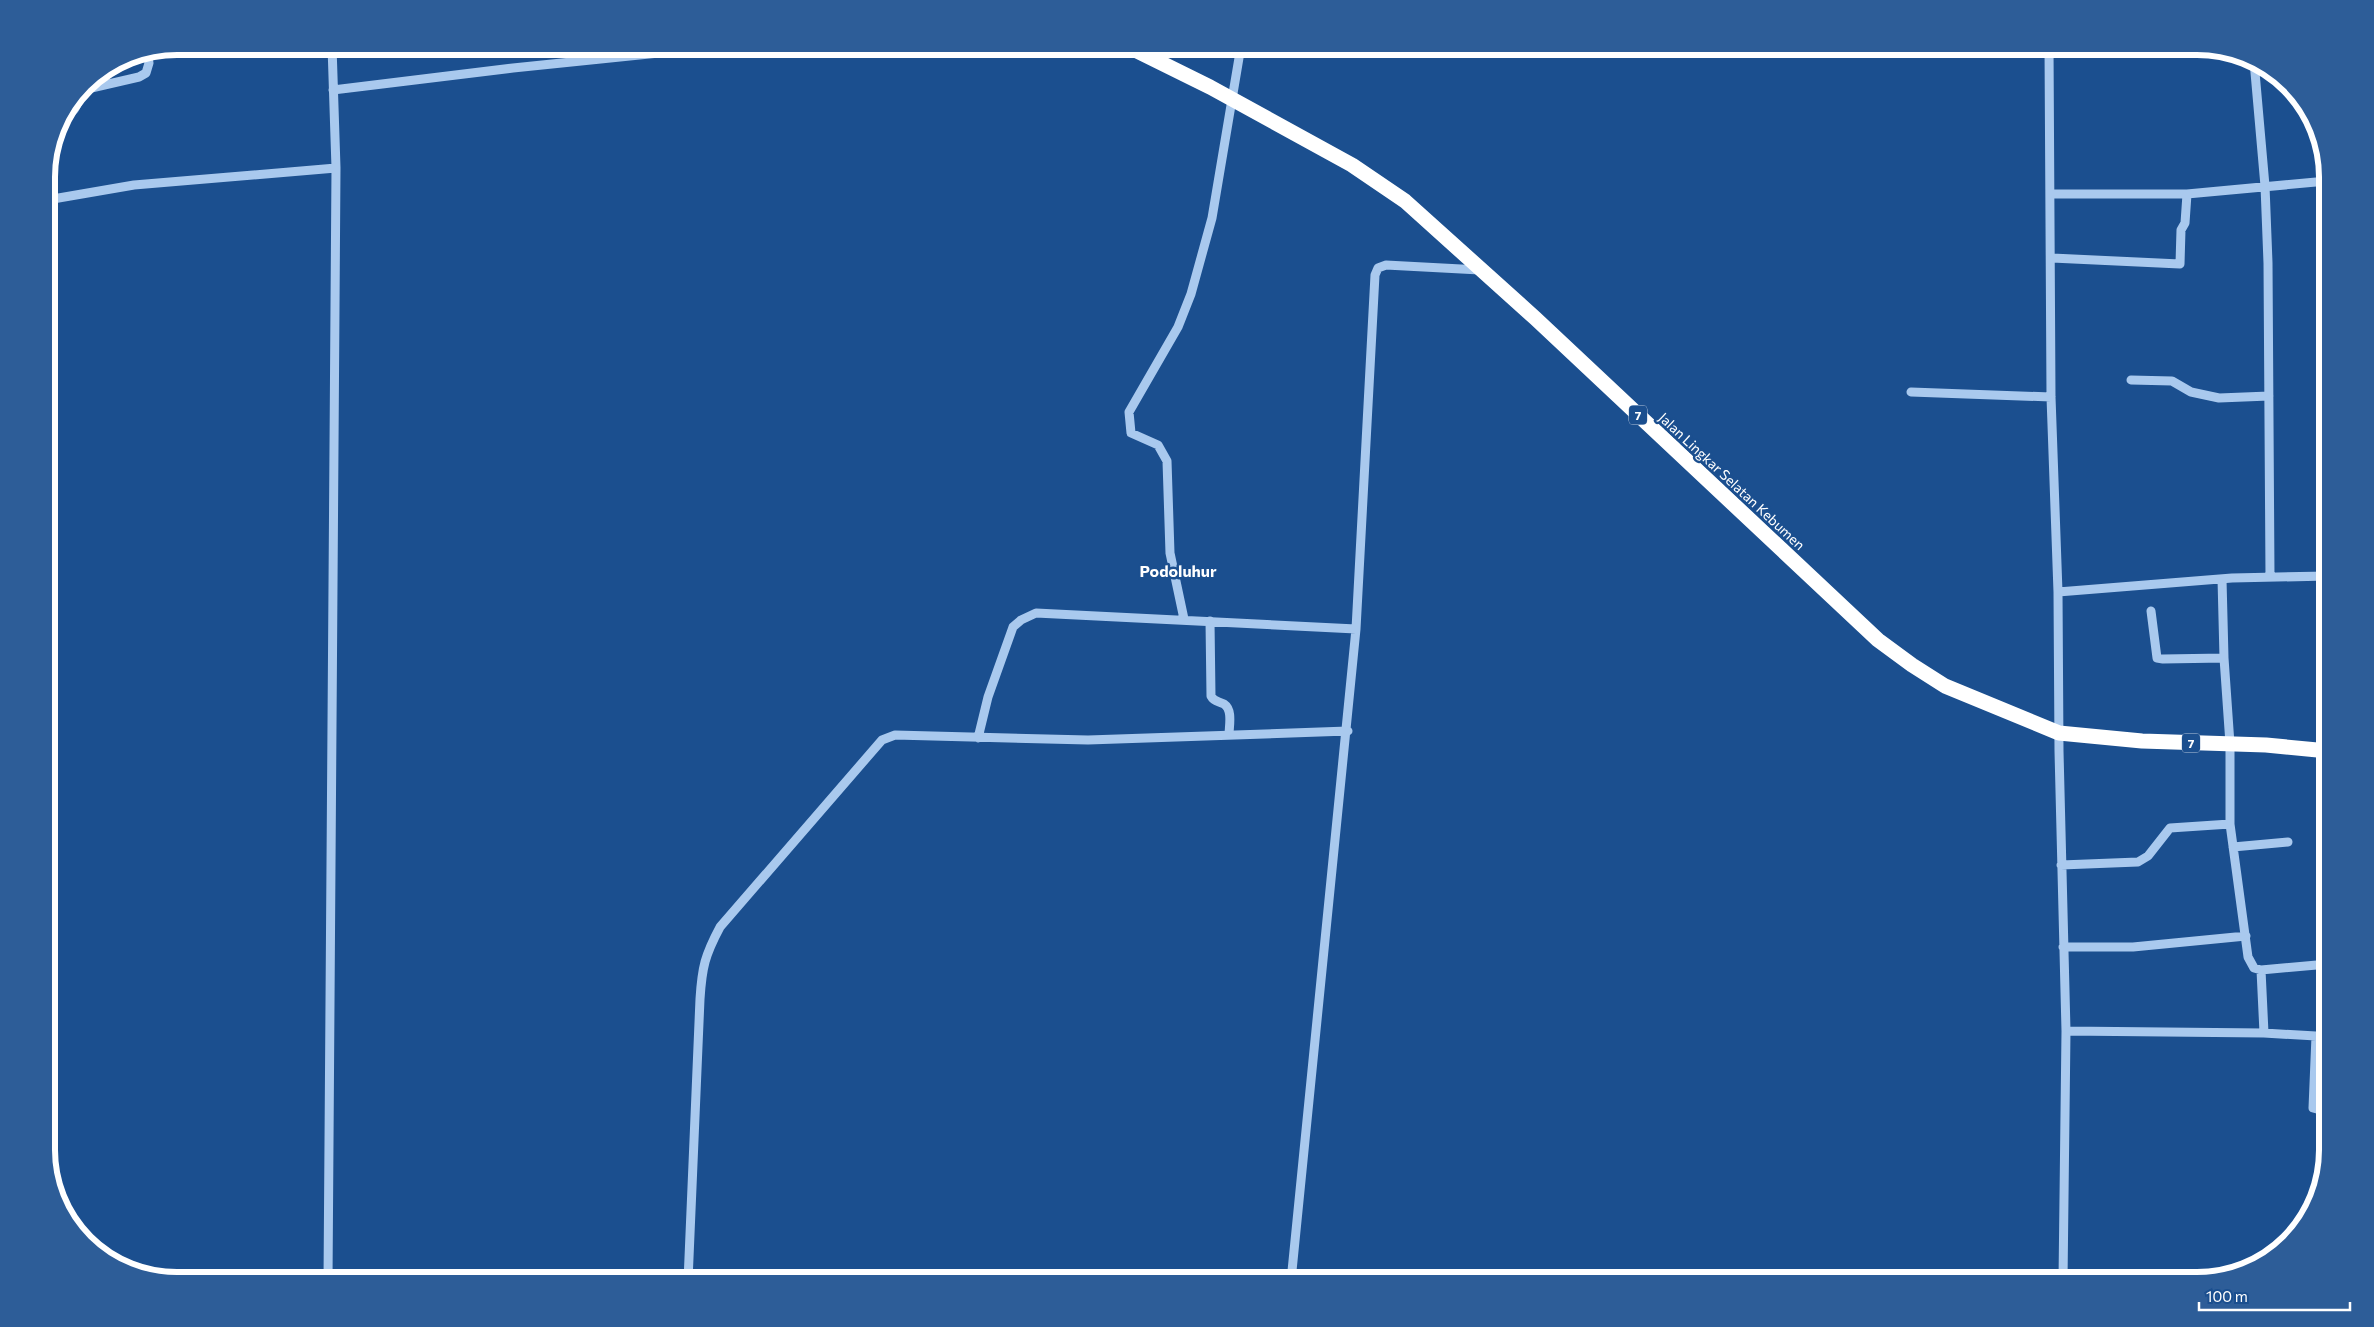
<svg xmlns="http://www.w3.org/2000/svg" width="2374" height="1327" viewBox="0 0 2374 1327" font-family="Commissioner,sans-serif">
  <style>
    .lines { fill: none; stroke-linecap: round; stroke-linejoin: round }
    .minor { stroke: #a9c9ee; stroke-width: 9 }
    .highway { stroke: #fff; stroke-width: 15 }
    .labels { text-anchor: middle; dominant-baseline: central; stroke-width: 5; stroke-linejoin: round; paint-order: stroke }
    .shield { fill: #1b4f8f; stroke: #bbcadd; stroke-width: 1 }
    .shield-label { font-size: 12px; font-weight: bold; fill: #fff }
    .street-label { font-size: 14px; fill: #fff; stroke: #1b4f8f }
    .quarter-label { font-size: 16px; font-weight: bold; fill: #fff; stroke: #1b4f8f }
    .rim { fill: none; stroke: #fff; stroke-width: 6 }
  </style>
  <rect width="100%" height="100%" fill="#1b4f8f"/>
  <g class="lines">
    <!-- minor -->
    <path class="minor" d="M2049 46 2051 397 2058 592 2059 751 2066 1031 2063 1281
      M264 49 289 46
      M2254 61 2265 186 2268 263 2270 577
      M333 90 513 68 727 46
      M64 115C78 111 76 105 81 93L87 89 139 77 146 73 149 63 147 52
      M2052 194H2187L2327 181
      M47 200 134 185 336 168 332 46
      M2052 258 2180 264 2181 230 2185 223 2187 194
      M2131 380 2172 381 2191 392 2219 398 2269 396
      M1911 392 2051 397
      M2222 579 2224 658 2230 744V824L2248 957 2254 968 2261 970 2328 964
      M2058 592 2232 578 2328 576
      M2151 611 2157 658 2163 659 2224 658
      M1184 619 1170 553 1167 461 1158 445 1131 433 1129 412 1178 327 1191 294 1212 218 1241 46
      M1210 621 1211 696C1214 702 1218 701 1224 704 1233 710 1229 726 1229 735
      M978 738 988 697 1013 627 1021 620 1036 613 1356 629
      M2233 847 2288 842
      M2061 865 2138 862 2148 856 2170 828 2230 824
      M2063 947H2133L2246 936
      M2261 970 2264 1033 2316 1036 2313 1108 2328 1112
      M2066 1031 2264 1033
      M328 1281 336 168
      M688 1281 700 999C702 967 705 955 720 927L882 740 895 735 1088 740 1348 731
      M1291 1281 1356 629 1375 275 1378 268 1386 265 1480 270"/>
    <!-- highway -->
    <path class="highway" d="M1127 46 1210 87 1352 165 1405 201 1535 318 1878 640 1912 665 1945 686 2059 733 2142 741 2266 745 2328 751"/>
  </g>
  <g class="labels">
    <!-- shield labels -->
    <g class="shield">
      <rect x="1629" y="405.5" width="18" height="19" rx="4"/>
      <rect x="2182" y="733.5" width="18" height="19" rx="4"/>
    </g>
    <g class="shield-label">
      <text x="1638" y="415">7</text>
      <text x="2191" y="743">7</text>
    </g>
    <!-- street labels -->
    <g class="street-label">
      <text transform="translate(1732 481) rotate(43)">Jalan Lingkar Selatan Kebumen</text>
    </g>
    <!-- quarter labels -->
    <g class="quarter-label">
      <text x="1178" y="570">Podoluhur</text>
    </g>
  </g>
  <!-- crop -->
  <path d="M0 0H2374V1327H0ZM177 55H2197A122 122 0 0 1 2319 177V1150A122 122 0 0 1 2197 1272H177A122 122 0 0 1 55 1150V177A122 122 0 0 1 177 55Z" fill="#2d5d98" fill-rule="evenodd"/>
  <path class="rim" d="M177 55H2197A122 122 0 0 1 2319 177V1150A122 122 0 0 1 2197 1272H177A122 122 0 0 1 55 1150V177A122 122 0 0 1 177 55Z"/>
  <!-- scale -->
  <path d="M2199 1302v8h151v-8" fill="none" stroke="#ffffff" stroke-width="2.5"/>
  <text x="2206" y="1302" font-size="15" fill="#ffffff" stroke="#1b4f8f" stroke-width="4" paint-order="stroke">100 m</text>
</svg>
